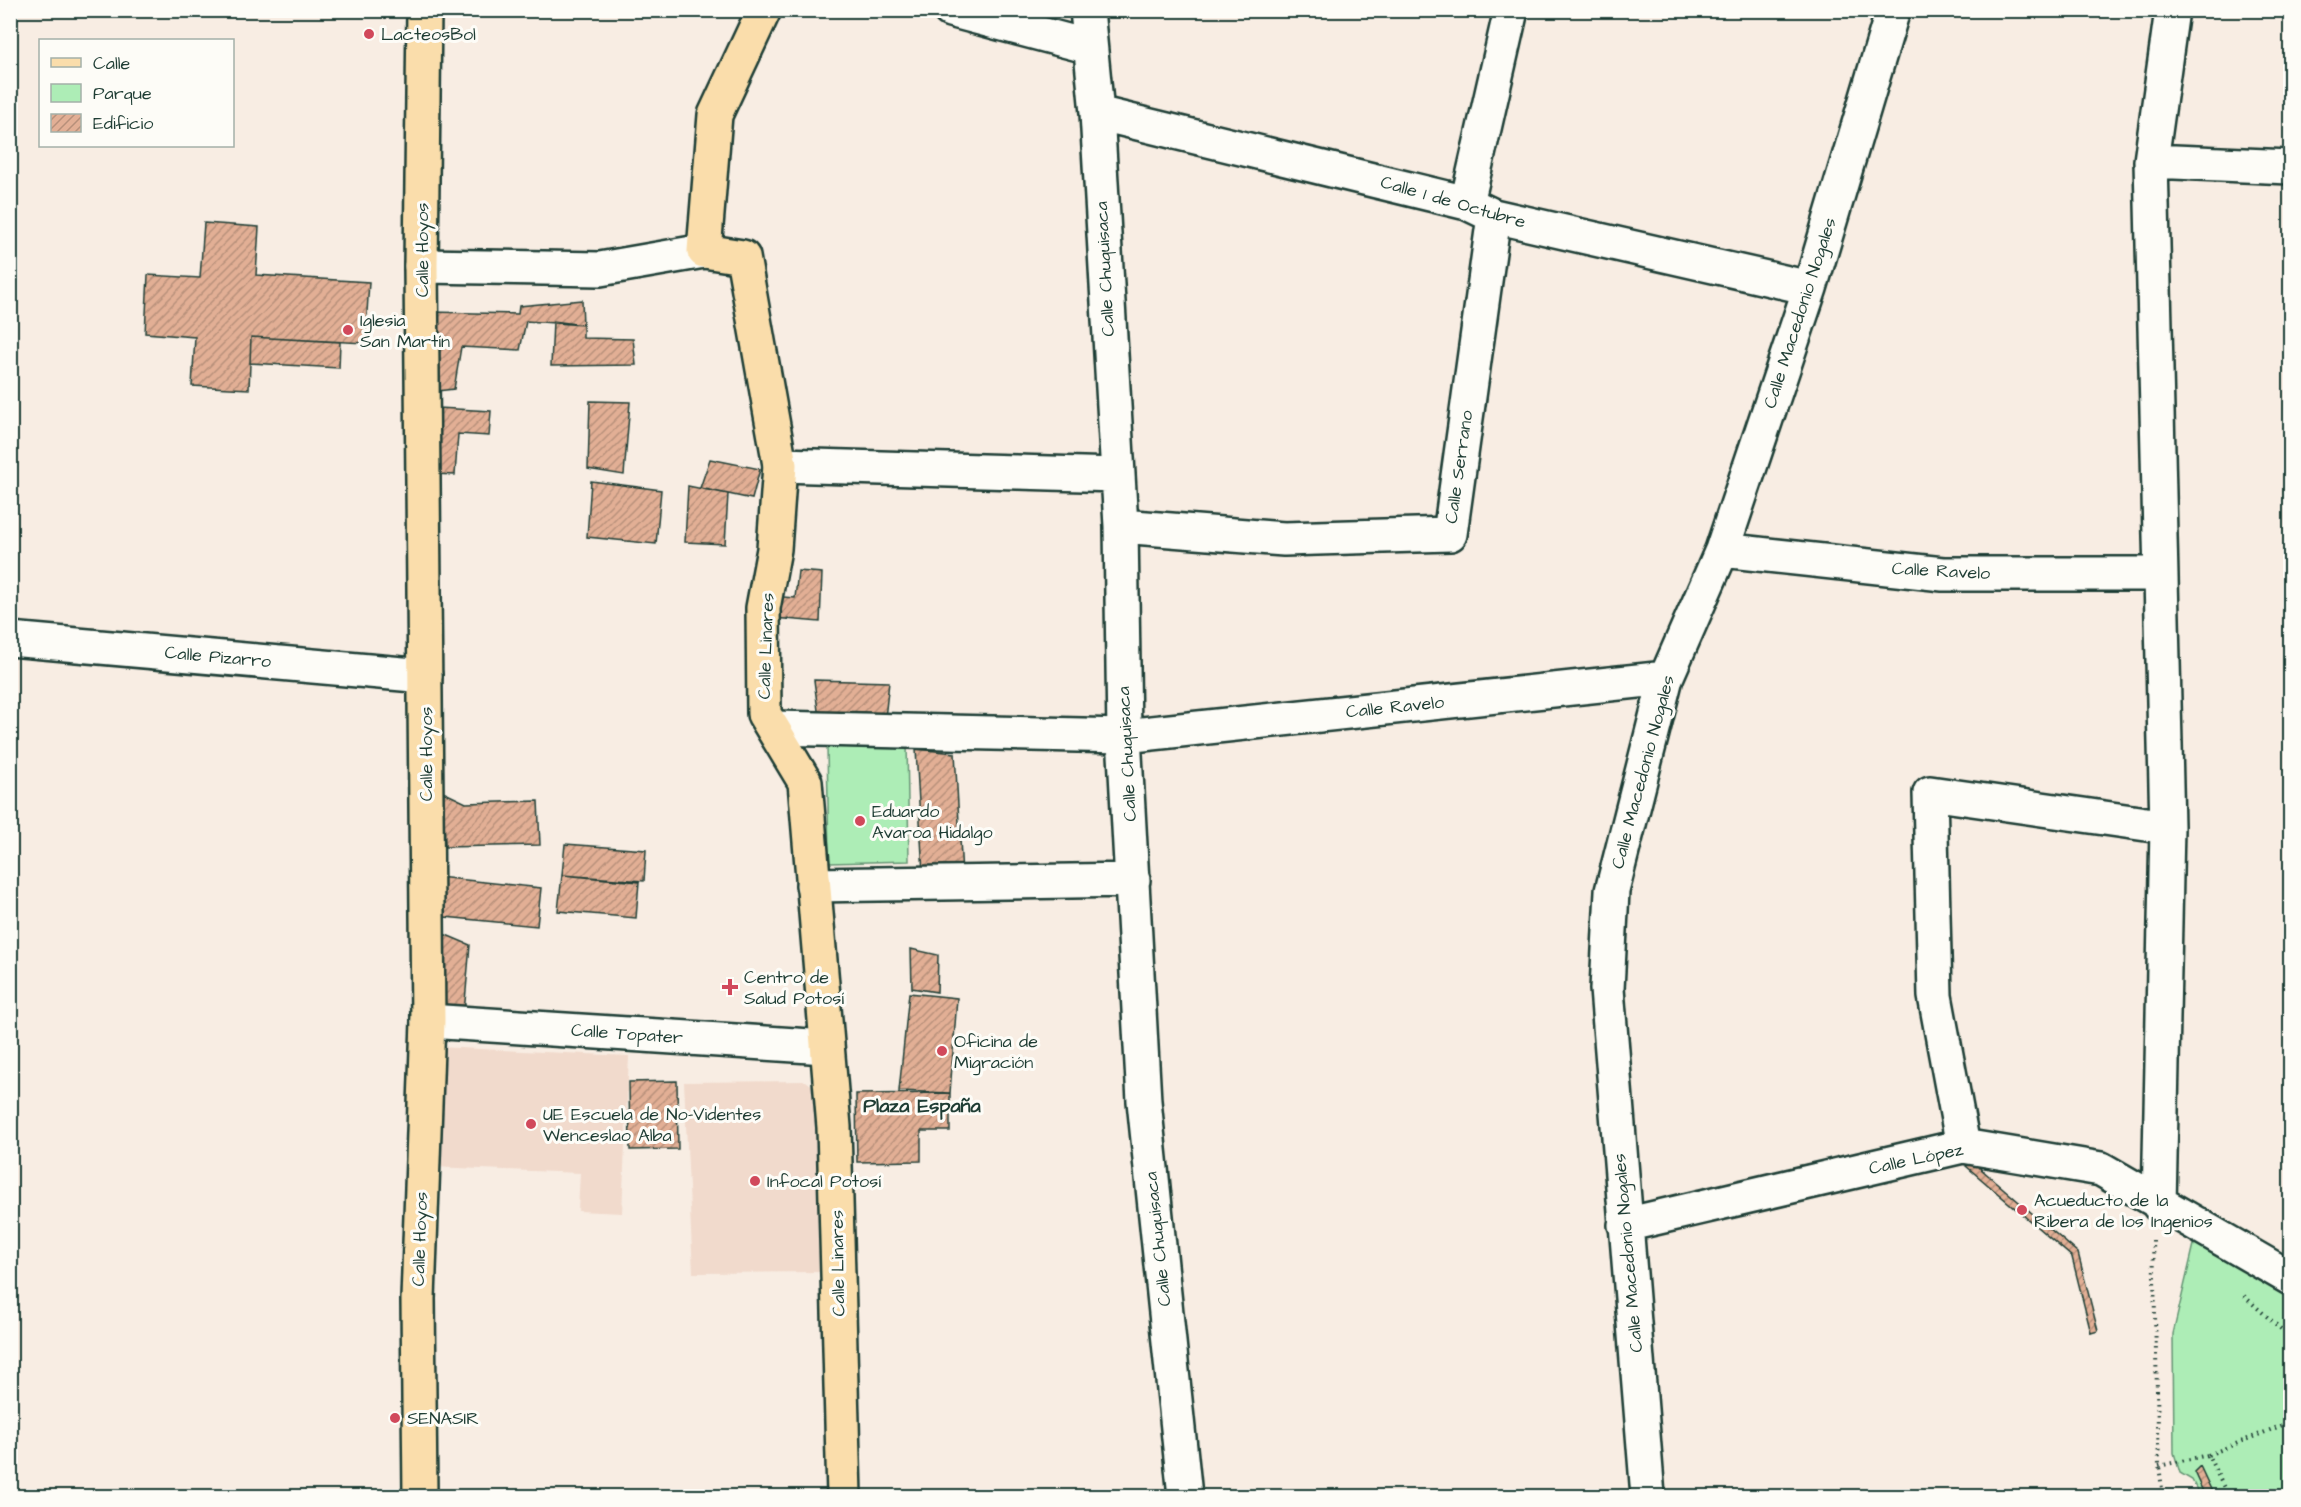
<svg xmlns="http://www.w3.org/2000/svg" width="2301" height="1507" viewBox="0 0 2301 1507" font-family="'Architects Daughter',sans-serif">
  <style>
    .built { fill: #f1dacc }
    .green { fill: #adedb6; stroke: #669575; stroke-width: 1.5 }
    .building { fill: url(#building-hatch); stroke: #1f3d34; stroke-width: 1.5 }
    .lines { fill: none; stroke-linecap: round; stroke-linejoin: round }
    .minor-casing { stroke: #1f3d34; stroke-width: 38 }
    .major-casing { stroke: #1f3d34; stroke-width: 38 }
    .path { stroke: #1f3d34; stroke-width: 4; stroke-dasharray: 1.5 4.5; stroke-linecap: butt }
    .minor { stroke: #fdfcf7; stroke-width: 33 }
    .major { stroke: #faddab; stroke-width: 33 }
    .poi-dot { fill: #d1495b; stroke: #fdfcf7; stroke-width: 2 }
    .labels { text-anchor: middle; dominant-baseline: central; stroke-width: 6; stroke-linejoin: round; paint-order: stroke }
    .poi-label { font-size: 18px; fill: #1f3d34; stroke: #fdfcf7; text-anchor: start }
    .street-label { font-size: 18px; fill: #1f3d34; stroke: #fdfcf7 }
    .neighbourhood-label { font-size: 20px; font-weight: bold; fill: #1f3d34; stroke: #fdfcf7 }
  </style>
  <defs>
    <pattern id="building-hatch" width="6" height="6" patternUnits="userSpaceOnUse" patternTransform="scale(1.5)"><rect width="6" height="6" fill="#e2af95"/><path d="M-1 1l2-2M0 6l6-6M5 7l2-2" fill="none" stroke="#b7907a"/></pattern>
  </defs>
  <rect width="100%" height="100%" fill="#f8ede3"/>
  <filter id="ink" filterUnits="userSpaceOnUse"><feTurbulence type="fractalNoise" baseFrequency=".0167" numOctaves="2"/><feDisplacementMap in="SourceGraphic" scale="12" xChannelSelector="R" yChannelSelector="G"/><feConvolveMatrix kernelMatrix="1 2 1 2 8 2 1 2 1" color-interpolation-filters="sRGB"/></filter>
  <g filter="url(#ink)">
    <!-- built -->
    <path class="built" d="M438 1047 629 1056 622 1213 578 1211 580 1173 433 1167Z
      M806 1081 818 1090 823 1272 693 1273 684 1082Z"/>
    <!-- green -->
    <path class="green" d="M907 743 909 861 829 863 827 745Z
      M2196 1236 2290 1293V1496H2200L2192 1480 2180 1473 2174 1453 2173 1334Z"/>
    <!-- building -->
    <path class="building" d="M204 223 259 227 256 275 369 282 365 343 251 337 249 389 192 386 195 337 145 333 148 275 200 278Z
      M582 300 583 325 526 321 520 350 461 347 454 389 429 392 432 312 518 314 519 306Z
      M553 321 583 325V338L633 339 636 365 551 366Z
      M251 337 340 342 339 368 250 363Z
      M590 401 630 402 624 475 588 469Z
      M438 408 491 411 489 436 458 434 455 475 434 474Z
      M710 459 760 469 752 499 700 488Z
      M591 481 661 490 656 544 587 537Z
      M688 486 728 494 725 544 685 542Z
      M798 571 822 573 820 622 774 618 771 596 795 598Z
      M814 680 889 682 885 718H819Z
      M916 749 955 753 962 874H923Z
      M443 792 466 803 538 801 540 845 445 847Z
      M565 844 646 850 644 881 562 875Z
      M562 875 639 882 636 918 558 911Z
      M438 877 541 888 537 926 445 917Z
      M432 929 470 945 463 1024 435 1017Z
      M911 949 938 955 937 992 912 988Z
      M909 993 957 998 950 1093 899 1091Z
      M677 1081 678 1149 630 1150 629 1082Z
      M950 1093V1131H921V1161L857 1162 856 1094Z
      M1974 1163 2078 1253 2098 1331 2091 1333 2072 1257 1966 1166Z
      M2200 1466 2214 1496H2205L2194 1472Z"/>
    <g class="lines">
      <defs>
        <path id="minor" d="M950 10 1090 47
          M1087 10 1097 113 1121 526 1124 736 1144 1101 1185 1496
          M1097 113 1467 203 1494 216 1810 288
          M2151 161 2290 167
          M1467 203 1511 10
          M421 266 600 269 704 251
          M780 465 1116 475
          M1121 526 1284 539 1450 534 1494 216
          M1722 550 1943 574H2161
          M10 639 425 676
          M774 728 1124 736 1666 678
          M813 885 1133 880
          M428 1021 826 1047
          M1963 1146 1935 996 1930 793 2167 827
          M2159 1205 2167 827 2151 161 2172 10
          M1625 1225 1963 1146 2101 1169 2290 1278
          M1648 1496 1607 989 1612 891 1666 678 1722 550 1810 288 1893 10"/>
        <path id="major" d="M764 10 715 115 704 251 743 257 780 465 774 549 763 608 764 714 805 782 834 1127 844 1496
          M420 1496 418 1299 428 1021 421 266 424 10"/>
      </defs>
      <!-- minor casing -->
      <use href="#minor" class="minor-casing"/>
      <!-- major casing -->
      <use href="#major" class="major-casing"/>
      <!-- path -->
      <path class="path" d="M2153 1240 2159 1466 2163 1496
        M2244 1296 2290 1337
        M2208 1455 2290 1422
        M2159 1466 2208 1455 2228 1496"/>
      <!-- minor -->
      <use href="#minor" class="minor"/>
      <!-- major -->
      <use href="#major" class="major"/>
    </g>
  </g>
  <!-- markers -->
  <g class="poi-dot">
    <circle cx="369" cy="34" r="6"/>
    <circle cx="348" cy="330" r="6"/>
    <circle cx="860" cy="821" r="6"/>
    <path d="M727 978h6v6h6v6h-6v6h-6v-6h-6v-6h6z"/>
    <circle cx="942" cy="1051" r="6"/>
    <circle cx="531" cy="1124" r="6"/>
    <circle cx="755" cy="1181" r="6"/>
    <circle cx="2022" cy="1210" r="6"/>
    <circle cx="395" cy="1418" r="6"/>
  </g>
  <g class="labels">
    <!-- poi labels -->
    <g class="poi-label">
      <text x="381" y="34">LacteosBol</text>
      <text x="360" y="320">Iglesia<tspan x="360" dy="21">San Martín</tspan></text>
      <text x="872" y="811">Eduardo<tspan x="872" dy="21">Avaroa Hidalgo</tspan></text>
      <text x="744" y="977">Centro de<tspan x="744" dy="21">Salud Potosí</tspan></text>
      <text x="954" y="1041">Oficina de<tspan x="954" dy="21">Migración</tspan></text>
      <text x="543" y="1114">UE Escuela de No-Videntes<tspan x="543" dy="21">Wenceslao Alba</tspan></text>
      <text x="767" y="1181">Infocal Potosí</text>
      <text x="2034" y="1200">Acueducto de la<tspan x="2034" dy="21">Ribera de los Ingenios</tspan></text>
      <text x="407" y="1418">SENASIR</text>
    </g>
    <!-- street labels -->
    <g class="street-label">
      <text transform="translate(1453 202) rotate(16)">Calle 1 de Octubre</text>
      <text transform="translate(422 250) rotate(-90)">Calle Hoyos</text>
      <text transform="translate(1105 269) rotate(-93)">Calle Chuquisaca</text>
      <text transform="translate(1800 313) rotate(-72)">Calle Macedonio Nogales</text>
      <text transform="translate(1459 467) rotate(-82)">Calle Serrano</text>
      <text transform="translate(1941 571) rotate(3)">Calle Ravelo</text>
      <text transform="translate(766 646) rotate(-88)">Calle Linares</text>
      <text transform="translate(218 657) rotate(5)">Calle Pizarro</text>
      <text transform="translate(1395 707) rotate(-6)">Calle Ravelo</text>
      <text transform="translate(426 754) rotate(-90)">Calle Hoyos</text>
      <text transform="translate(1127 754) rotate(-93)">Calle Chuquisaca</text>
      <text transform="translate(1643 772) rotate(-75)">Calle Macedonio Nogales</text>
      <text transform="translate(627 1034) rotate(4)">Calle Topater</text>
      <text transform="translate(1916 1159) rotate(-12)">Calle López</text>
      <text transform="translate(420 1239) rotate(-88)">Calle Hoyos</text>
      <text transform="translate(1158 1239) rotate(-96)">Calle Chuquisaca</text>
      <text transform="translate(1628 1253) rotate(-95)">Calle Macedonio Nogales</text>
      <text transform="translate(838 1263) rotate(-91)">Calle Linares</text>
    </g>
    <!-- neighbourhood labels -->
    <g class="neighbourhood-label">
      <text x="922" y="1106">Plaza España</text>
    </g>
  </g>
  <!-- margin -->
  <rect width="2301" height="1507" fill="none" stroke="#fdfcf7" stroke-width="36"/>
  <rect x="18" y="18" width="2265" height="1471" fill="none" stroke="#1f3d34" stroke-width="2" filter="url(#ink)"/>
  <!-- legend -->
  <rect x="39" y="39" width="195" height="108" fill="#fdfcf7" stroke="#a4b0a9" stroke-width="1.5"/>
  <rect x="51" y="58" width="30" height="9" fill="#faddab" stroke="#a4b0a9" stroke-width="1.5"/>
  <text x="93" y="69" font-size="18" fill="#1f3d34">Calle</text>
  <rect x="51" y="84" width="30" height="18" fill="#adedb6" stroke="#a4b0a9" stroke-width="1.5"/>
  <text x="93" y="99" font-size="18" fill="#1f3d34">Parque</text>
  <rect x="51" y="114" width="30" height="18" fill="url(#building-hatch)" stroke="#a4b0a9" stroke-width="1.5"/>
  <text x="93" y="129" font-size="18" fill="#1f3d34">Edificio</text>
</svg>
